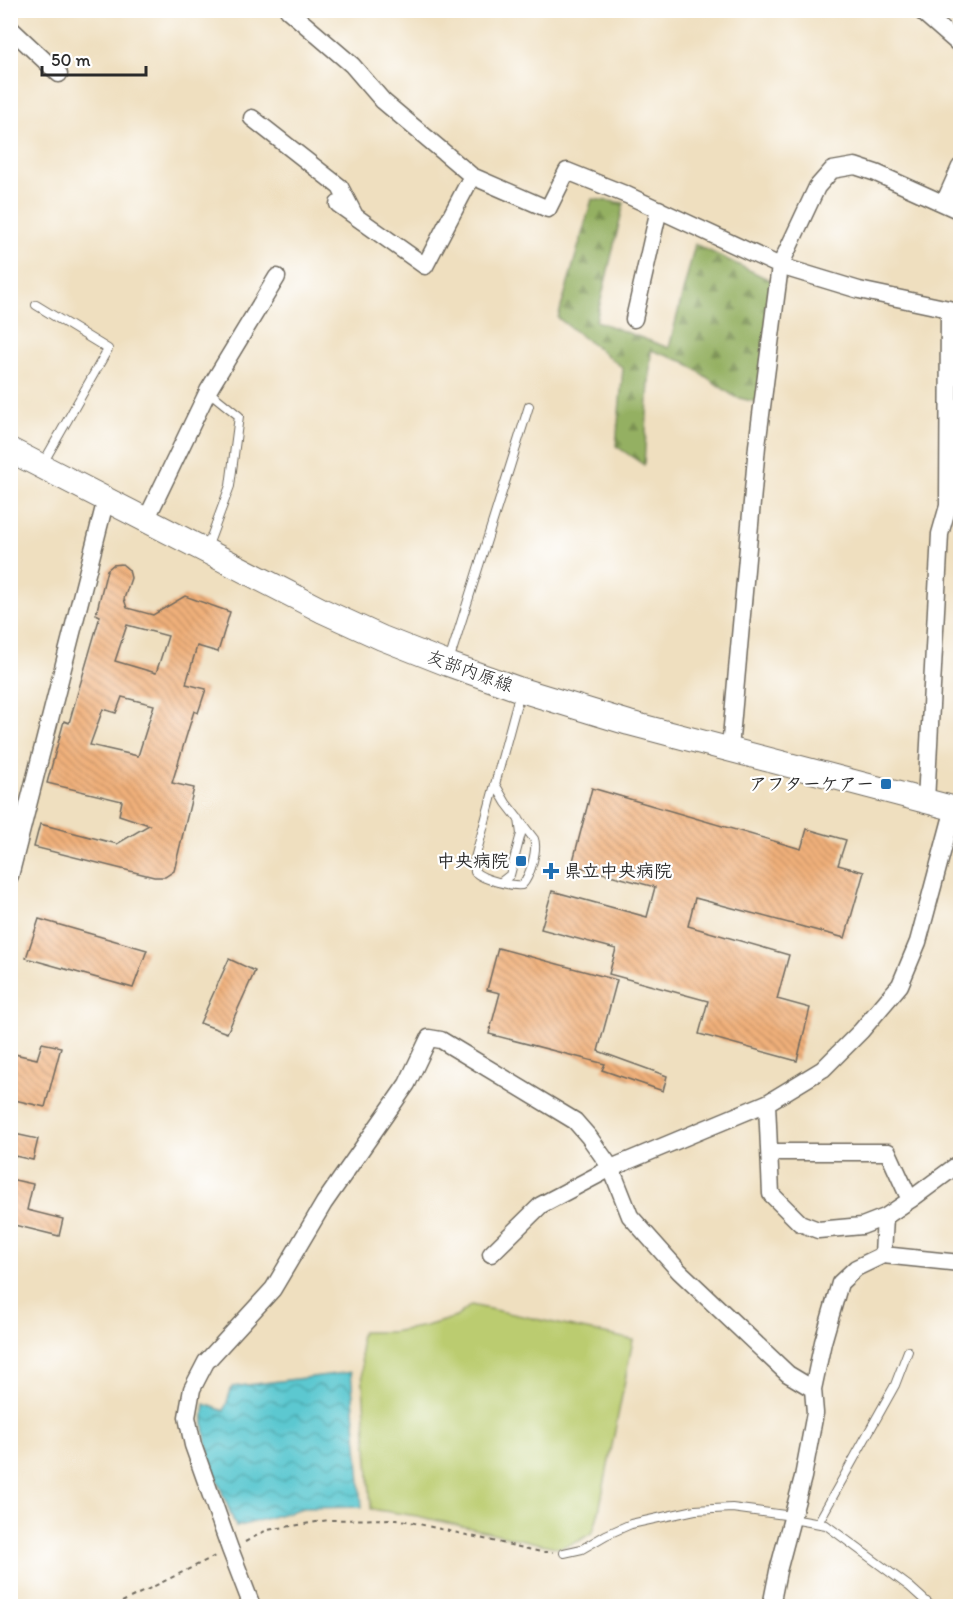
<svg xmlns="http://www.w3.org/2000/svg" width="971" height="1617" viewBox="0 0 971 1617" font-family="Itim,'Klee One',sans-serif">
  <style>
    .grass { fill: #bbcc6f; stroke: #737c4d; stroke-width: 1.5 }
    .forest { fill: url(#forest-firs); stroke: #606e46; stroke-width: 1.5 }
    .water { fill: url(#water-waves); stroke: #437a7e; stroke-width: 1.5 }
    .building { fill: url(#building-back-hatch); fill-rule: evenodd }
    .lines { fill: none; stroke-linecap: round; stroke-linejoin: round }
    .service-casing { stroke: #706a5f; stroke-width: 10 }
    .minor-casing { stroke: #706a5f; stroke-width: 19 }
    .secondary-casing { stroke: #706a5f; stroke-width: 26 }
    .path { stroke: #706a5f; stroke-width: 2; stroke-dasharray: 4.5 4.5; stroke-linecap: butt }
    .service { stroke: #fff; stroke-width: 8 }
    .minor { stroke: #fff; stroke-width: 16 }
    .secondary { stroke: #fff; stroke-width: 24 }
    .poi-dot { fill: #1f6fb2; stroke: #fff; stroke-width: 2 }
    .labels { text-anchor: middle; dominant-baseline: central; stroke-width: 4.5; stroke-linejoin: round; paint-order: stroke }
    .street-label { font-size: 18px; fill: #2b2b2b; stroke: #fff }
    .poi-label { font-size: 18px; font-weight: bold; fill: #2b2b2b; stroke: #fff; text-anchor: end }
  </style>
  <defs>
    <pattern id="forest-firs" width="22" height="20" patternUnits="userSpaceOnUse" patternTransform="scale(1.5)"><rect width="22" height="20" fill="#94b062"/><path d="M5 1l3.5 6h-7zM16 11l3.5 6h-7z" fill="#798f51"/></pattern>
    <pattern id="water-waves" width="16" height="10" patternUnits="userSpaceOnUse" patternTransform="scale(1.5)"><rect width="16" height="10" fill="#5bc8d0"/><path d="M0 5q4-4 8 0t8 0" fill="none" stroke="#4ba3a9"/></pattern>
    <pattern id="building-back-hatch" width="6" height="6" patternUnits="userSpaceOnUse" patternTransform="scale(1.5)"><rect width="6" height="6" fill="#f0b07a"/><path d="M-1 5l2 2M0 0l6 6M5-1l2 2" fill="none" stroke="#c38f64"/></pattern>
  </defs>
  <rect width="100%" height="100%" fill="#fff"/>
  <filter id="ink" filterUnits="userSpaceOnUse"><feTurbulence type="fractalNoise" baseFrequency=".0167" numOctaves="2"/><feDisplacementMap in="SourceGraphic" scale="12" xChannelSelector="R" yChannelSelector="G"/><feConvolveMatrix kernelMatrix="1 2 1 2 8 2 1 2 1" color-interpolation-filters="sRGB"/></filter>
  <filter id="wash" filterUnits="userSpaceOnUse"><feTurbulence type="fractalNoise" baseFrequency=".008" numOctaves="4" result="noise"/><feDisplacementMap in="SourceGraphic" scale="24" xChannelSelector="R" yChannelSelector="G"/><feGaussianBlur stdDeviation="1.35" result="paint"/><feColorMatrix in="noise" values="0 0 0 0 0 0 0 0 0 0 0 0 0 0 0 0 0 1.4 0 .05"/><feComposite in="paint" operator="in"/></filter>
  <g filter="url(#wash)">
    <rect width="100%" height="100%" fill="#efdfbf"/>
    <!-- grass -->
    <path class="grass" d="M471 1305 633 1340 599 1511 593 1532 579 1541 559 1548 417 1516 371 1509 360 1338 362 1332H391L426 1326 456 1317Z"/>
    <!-- forest -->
    <path class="forest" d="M592 199 624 203 596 321 669 348 695 244 772 281 760 403 735 397 685 362 651 350 644 465 616 446 623 368 558 318Z"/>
    <!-- water -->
    <path class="water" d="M351 1372 362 1507 303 1508 236 1527C222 1490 198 1444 205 1404L224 1411 232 1387Z"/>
    <g id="blocks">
      <!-- building -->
      <path class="building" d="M122 564 129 570 131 578 124 599 127 608 153 615 185 596 230 612 218 652 197 646 186 684 206 689 198 713 194 711 172 783 194 788 174 871 165 877H154L34 847 40 824 117 844 149 825 119 815 122 801 47 783 64 721 69 723 100 616 96 614 107 570 113 565ZM127 625 168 636 156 673 115 661ZM122 697 154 705 138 756 90 745 103 709 116 713Z
        M592 788 801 849 807 829 846 840 838 865 864 872 845 938 695 898 688 926 789 955 777 999 810 1008 797 1061 699 1034 708 1001 609 974 616 949 541 929 552 891 647 917 655 887 572 865Z
        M39 919 147 950 133 988 26 958Z
        M498 948 617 980 598 1051 667 1076 663 1091 602 1070 605 1064 489 1034 500 993 487 990Z
        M229 959 255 971 227 1033 200 1023Z
        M42 1043 61 1047 45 1107 10 1099V1053L37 1059Z
        M10 1133 38 1139 33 1160 10 1155Z
        M10 1179 33 1184 27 1210 63 1219 59 1236 10 1224Z"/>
    </g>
  </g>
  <g filter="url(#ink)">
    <use href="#blocks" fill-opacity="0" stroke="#706a5f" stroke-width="1.5"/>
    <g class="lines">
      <defs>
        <path id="service" d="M36 305 108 349 42 465
          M207 548 230 486 239 416 208 391
          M449 661 529 406
          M495 784 506 803 534 839C538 849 530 877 522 885 510 886 484 880 475 872L474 862 520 692
          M501 882 510 875 519 841 521 834 519 819
          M818 1523 895 1385 908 1351
          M564 1553 582 1549 606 1535 631 1524 695 1510 732 1508 785 1515 792 1519 826 1525 910 1587 931 1606"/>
        <path id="minor" d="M288 10 352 65 383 101 472 176 548 209 567 171 627 195 780 266 859 290 949 309 948 506 940 534 926 801
          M920 10 960 45
          M10 28 59 74
          M252 118 340 187 354 214
          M944 203 960 167
          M338 204 425 266 472 176
          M634 319 659 209
          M146 520 208 391 277 277
          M730 749 757 446 780 266 817 187 832 170 855 166 876 173 960 211
          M10 876 106 499
          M767 1103 771 1194 800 1223 818 1230 862 1226 885 1217 910 1200 960 1163
          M770 1152H888L910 1200
          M491 1254 541 1205 611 1168 767 1103 823 1069 861 1031 900 985 918 942 954 808
          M883 1255 885 1217
          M252 1606 230 1549 193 1445 187 1417 192 1389 206 1362 273 1289 324 1203 407 1084 429 1038 441 1040 575 1121 589 1137 611 1168 630 1216 679 1271 788 1374 813 1389
          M771 1606 778 1571 803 1477 815 1413 813 1389 823 1342 840 1283 856 1268 883 1255 960 1263"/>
        <path id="secondary" d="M10 450 323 611 382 638 448 664 521 690 629 723 960 810"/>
      </defs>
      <!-- service casing -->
      <use href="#service" class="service-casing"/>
      <!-- minor casing -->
      <use href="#minor" class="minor-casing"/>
      <!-- secondary casing -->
      <use href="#secondary" class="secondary-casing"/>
      <!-- path -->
      <path class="path" d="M245 1542 267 1530 329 1520 397 1519 541 1552H553
        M114 1606 215 1556"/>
      <!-- service -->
      <use href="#service" class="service"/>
      <!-- minor -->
      <use href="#minor" class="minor"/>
      <!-- secondary -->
      <use href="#secondary" class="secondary"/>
    </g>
  </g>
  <!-- markers -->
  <g class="poi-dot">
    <rect x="880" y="778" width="12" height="12" rx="3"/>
    <rect x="515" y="855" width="12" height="12" rx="3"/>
    <path d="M548 862h6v6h6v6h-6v6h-6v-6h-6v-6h6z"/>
  </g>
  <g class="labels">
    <!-- street labels -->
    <g class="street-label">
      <text transform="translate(470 671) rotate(20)">友部内原線</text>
    </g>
    <!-- poi labels -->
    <g class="poi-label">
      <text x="874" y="784">アフターケアー</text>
      <text x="509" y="861">中央病院</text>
      <text x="564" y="871" text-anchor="start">県立中央病院</text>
    </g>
  </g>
  <!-- margin -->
  <rect width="971" height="1617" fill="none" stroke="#fff" stroke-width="36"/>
  <!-- scale -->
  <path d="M42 66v9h104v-9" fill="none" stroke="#2b2b2b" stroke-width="3"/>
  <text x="51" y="66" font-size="18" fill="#2b2b2b" stroke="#ffffff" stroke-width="4.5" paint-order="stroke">50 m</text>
</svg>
